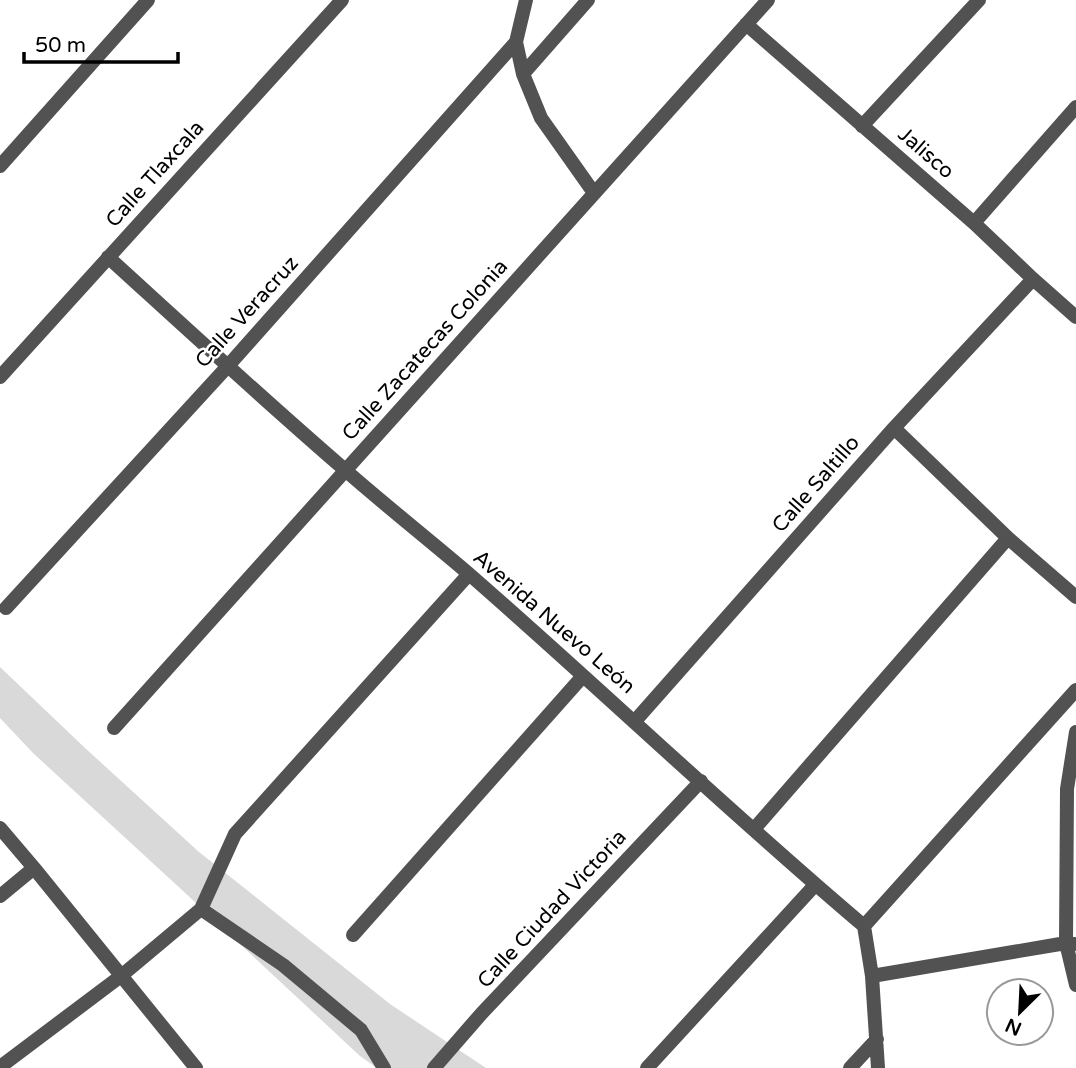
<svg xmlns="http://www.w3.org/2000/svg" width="1076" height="1068" viewBox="0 0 1076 1068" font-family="'Varela Round',sans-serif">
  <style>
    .green { fill: #d9d9d9 }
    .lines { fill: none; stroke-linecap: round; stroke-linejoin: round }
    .street { stroke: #525252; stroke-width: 14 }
    .labels { text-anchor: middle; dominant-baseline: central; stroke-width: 5; stroke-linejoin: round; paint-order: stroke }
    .street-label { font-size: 21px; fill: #000; stroke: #fff }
  </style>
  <rect width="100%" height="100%" fill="#fff"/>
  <!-- green -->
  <path class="green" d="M0 667 85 748 199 852 390 1004 486 1068H377L360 1056 182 890 33 753 0 718Z"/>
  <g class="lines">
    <!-- street -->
    <path class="street" d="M526 0 516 42 523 74 541 118 594 193
      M746 24 974 223 1033 279 1076 317
      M523 74 588 0
      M862 126 979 0
      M0 166 148 0
      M974 223 1076 107
      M108 257C186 328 264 400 344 469 385 505 428 539 469 574 602 690 729 812 864 926L872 976 878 1068
      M0 377 342 0
      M894 428 1008 538 1076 597
      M6 608 227 367 516 42
      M635 721 894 428 1033 279
      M114 728 768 0
      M1076 732 1067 789 1066 943 1076 985
      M0 828 34 868 196 1068
      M754 829 1008 538
      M0 896 34 868
      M201 909 283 965 361 1030 384 1068
      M864 926 1076 690
      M353 935 583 676
      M872 976 1066 943 1074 944
      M0 1067 121 976 201 909 235 834 469 574
      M434 1068 482 1013 701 781
      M647 1068 815 885
      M850 1068 877 1039"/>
  </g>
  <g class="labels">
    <!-- street labels -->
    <g class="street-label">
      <text transform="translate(926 153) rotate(41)">Jalisco</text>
      <text transform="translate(155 174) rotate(-48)">Calle Tlaxcala</text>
      <text transform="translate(247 312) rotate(-48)">Calle Veracruz</text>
      <text transform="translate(425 350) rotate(-48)">Calle Zacatecas Colonia</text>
      <text transform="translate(816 484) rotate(-49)">Calle Saltillo</text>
      <text transform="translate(554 622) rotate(41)">Avenida Nuevo León</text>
      <text transform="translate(552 909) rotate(-47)">Calle Ciudad Victoria</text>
    </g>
  </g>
  <!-- north arrow -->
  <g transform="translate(1020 1012) rotate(204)"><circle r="33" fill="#ffffff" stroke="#999999" stroke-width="2"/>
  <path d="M0-5L12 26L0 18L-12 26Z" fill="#000000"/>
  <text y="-10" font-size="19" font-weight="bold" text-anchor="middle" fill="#000000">N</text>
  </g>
  <!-- scale -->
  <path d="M24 52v10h154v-10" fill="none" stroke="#000000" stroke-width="3.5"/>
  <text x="35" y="52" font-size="21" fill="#000000" stroke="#ffffff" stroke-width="5" paint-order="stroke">50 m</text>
</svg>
